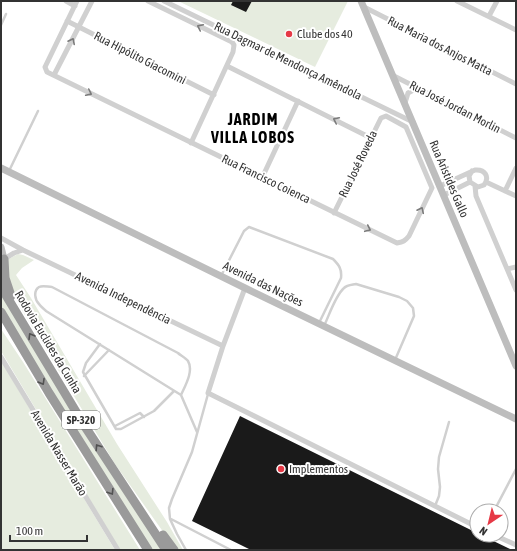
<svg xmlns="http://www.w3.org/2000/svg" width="517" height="551" viewBox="0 0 517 551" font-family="'Asap Condensed',sans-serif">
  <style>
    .green { fill: #e6ecdf }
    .building { fill: #1a1a1a }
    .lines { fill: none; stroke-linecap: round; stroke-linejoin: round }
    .lane { stroke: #d0d0d0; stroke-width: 2.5 }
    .street { stroke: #d0d0d0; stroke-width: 5 }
    .secondary { stroke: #bdbdbd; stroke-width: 7 }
    .highway { stroke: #9a9a9a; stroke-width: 9 }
    .oneway { stroke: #7a7a7a }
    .oneway2 { stroke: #525252 }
    .poi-dot { fill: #e63946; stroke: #fff; stroke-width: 1.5 }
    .labels { text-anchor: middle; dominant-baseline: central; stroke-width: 4; stroke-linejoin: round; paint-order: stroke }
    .shield { fill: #fff; stroke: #707070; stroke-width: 1 }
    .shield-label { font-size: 11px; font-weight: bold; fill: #333 }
    .poi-label { font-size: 12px; fill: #333; stroke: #fff; text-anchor: start }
    .street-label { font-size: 12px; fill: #333; stroke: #fff }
    .district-label { font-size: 16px; font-weight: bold; letter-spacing: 1px; fill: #000; stroke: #fff }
  </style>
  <rect width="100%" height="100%" fill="#fff"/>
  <!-- green -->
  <path class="green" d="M178 1H348L315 67Z
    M18 254 23 255 34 260 22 268 16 275 31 298 117 444 167 522 183 550H176L115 464 20 307 10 287 7 260Z
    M1 293 163 550H150L1 308Z
    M1 329 23 362 140 550H120L1 351Z
    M1 361 115 550H1Z"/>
  <!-- building -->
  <path class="building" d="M233 1H252L246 12 231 5Z
    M240 416 477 533V535H481L512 550H251L192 521Z"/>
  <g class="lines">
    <!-- lane -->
    <path class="lane" d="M1 25 6 14
      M9 171 38 111
      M221 276 244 231 249 227 333 259C339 265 342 269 341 278L319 323
      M324 326C329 316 335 296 344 288 347 285 351 285 356 284L399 297 407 301 413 308 414 316 395 360
      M100 344 86 363 83 372 116 429H121L154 411 174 391
      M84 376 109 350
      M181 395C185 386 194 371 188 361 186 358 180 355 178 353L52 287C48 287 43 285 39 287 33 291 35 300 39 304 41 307 44 309 46 311L181 395 197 432
      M115 426 140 413 144 417
      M435 506 439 496 440 487 438 469 439 457 449 422
      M494 511 516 469
      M171 519 231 550
      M186 550 177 534 170 519 169 508 172 499 192 452 208 394"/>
    <!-- street -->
    <path class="street" d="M66 1 75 6
      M77 1 45 67 47 72 397 243C403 242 405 241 409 236L432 188 406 127 386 116 381 118 334 213
      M148 1 232 42 234 45 233 52 191 143
      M164 1 413 122
      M457 1 516 30
      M364 7 516 84
      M489 16 497 1
      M67 21 214 95
      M227 66 371 138
      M54 75 92 1
      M394 76 516 138
      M405 103 408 93 417 88
      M262 178 298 101
      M486 182 516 196
      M440 186 475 170C485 169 490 177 484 185L478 187 470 182 469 176 472 171
      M475 186 476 196 516 290
      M505 191 516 168
      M444 195 470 182
      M1 238 23 250 223 346
      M4 259 14 253 23 250
      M507 269 516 267
      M245 288 223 346 208 393 477 527
      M1 357 118 550
      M494 535 516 545"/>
    <!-- secondary -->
    <path class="secondary" d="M361 1 516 366
      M1 168 245 288 516 419
      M1 247 4 259"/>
    <!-- highway -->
    <path class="highway" d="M4 259 5 278 11 296
      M1 287 84 425 166 550
      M1 312 49 393 148 550
      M163 535 174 550"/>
  </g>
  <!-- one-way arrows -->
  <defs><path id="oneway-chevron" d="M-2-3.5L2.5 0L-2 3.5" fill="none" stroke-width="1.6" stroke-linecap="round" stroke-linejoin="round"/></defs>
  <g class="oneway">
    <use href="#oneway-chevron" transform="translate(200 27) rotate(-154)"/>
    <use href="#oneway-chevron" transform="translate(72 41) rotate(-63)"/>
    <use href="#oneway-chevron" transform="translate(89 93) rotate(26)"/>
    <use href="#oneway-chevron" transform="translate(336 120) rotate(-154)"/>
    <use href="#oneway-chevron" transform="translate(421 210) rotate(-64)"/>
    <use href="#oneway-chevron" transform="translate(368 229) rotate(25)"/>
  </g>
  <g class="oneway2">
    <use href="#oneway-chevron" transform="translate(31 336) rotate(-121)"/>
    <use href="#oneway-chevron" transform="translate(42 382) rotate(60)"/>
    <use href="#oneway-chevron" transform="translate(98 447) rotate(-123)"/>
    <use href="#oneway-chevron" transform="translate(111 492) rotate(58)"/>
  </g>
  <!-- markers -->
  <g class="poi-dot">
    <circle cx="289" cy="34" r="4"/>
    <circle cx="281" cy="469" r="4"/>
  </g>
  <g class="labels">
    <!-- shield labels -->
    <rect class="shield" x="62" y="411" width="38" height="18" rx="3"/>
    <g class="shield-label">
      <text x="81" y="420">SP-320</text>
    </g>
    <!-- poi labels -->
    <g class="poi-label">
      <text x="297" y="34">Clube dos 40</text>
      <text x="289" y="469">Implementos</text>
    </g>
    <!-- street labels -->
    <g class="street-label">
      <text transform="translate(440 46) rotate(27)">Rua Maria dos Anjos Matta</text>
      <text transform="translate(140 58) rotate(27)">Rua Hipólito Giacomini</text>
      <text transform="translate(288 61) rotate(26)">Rua Dagmar de Mendonça Amêndola</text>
      <text transform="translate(455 107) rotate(27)">Rua José Jordan Morlin</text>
      <text transform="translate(358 164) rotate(-64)">Rua José Roveda</text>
      <text transform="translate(266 179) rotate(26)">Rua Francisco Coienca</text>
      <text transform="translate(449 179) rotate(67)">Rua Aristides Gallo</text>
      <text transform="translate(263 284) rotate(26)">Avenida das Nações</text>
      <text transform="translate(123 298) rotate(26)">Avenida Independência</text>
      <text transform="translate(48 342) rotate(59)">Rodovia Euclides da Cunha</text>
      <text transform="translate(59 453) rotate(59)">Avenida Nasser Marão</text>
    </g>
    <!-- district labels -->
    <g class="district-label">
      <text x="253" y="119">JARDIM<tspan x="253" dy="18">VILLA LOBOS</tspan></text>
    </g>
  </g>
  <!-- border -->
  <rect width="517" height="551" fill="none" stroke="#333333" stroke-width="4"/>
  <!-- north arrow -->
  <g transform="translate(489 523) rotate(215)"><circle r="19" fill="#ffffff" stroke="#adadad"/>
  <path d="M0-3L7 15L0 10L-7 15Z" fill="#e63946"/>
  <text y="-6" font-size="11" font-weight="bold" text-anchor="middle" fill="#333333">N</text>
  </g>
  <!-- scale -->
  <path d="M10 535v6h77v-6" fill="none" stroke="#333333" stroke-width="2"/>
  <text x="16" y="535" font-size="12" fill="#333333" stroke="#ffffff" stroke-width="3" paint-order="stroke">100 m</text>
</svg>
